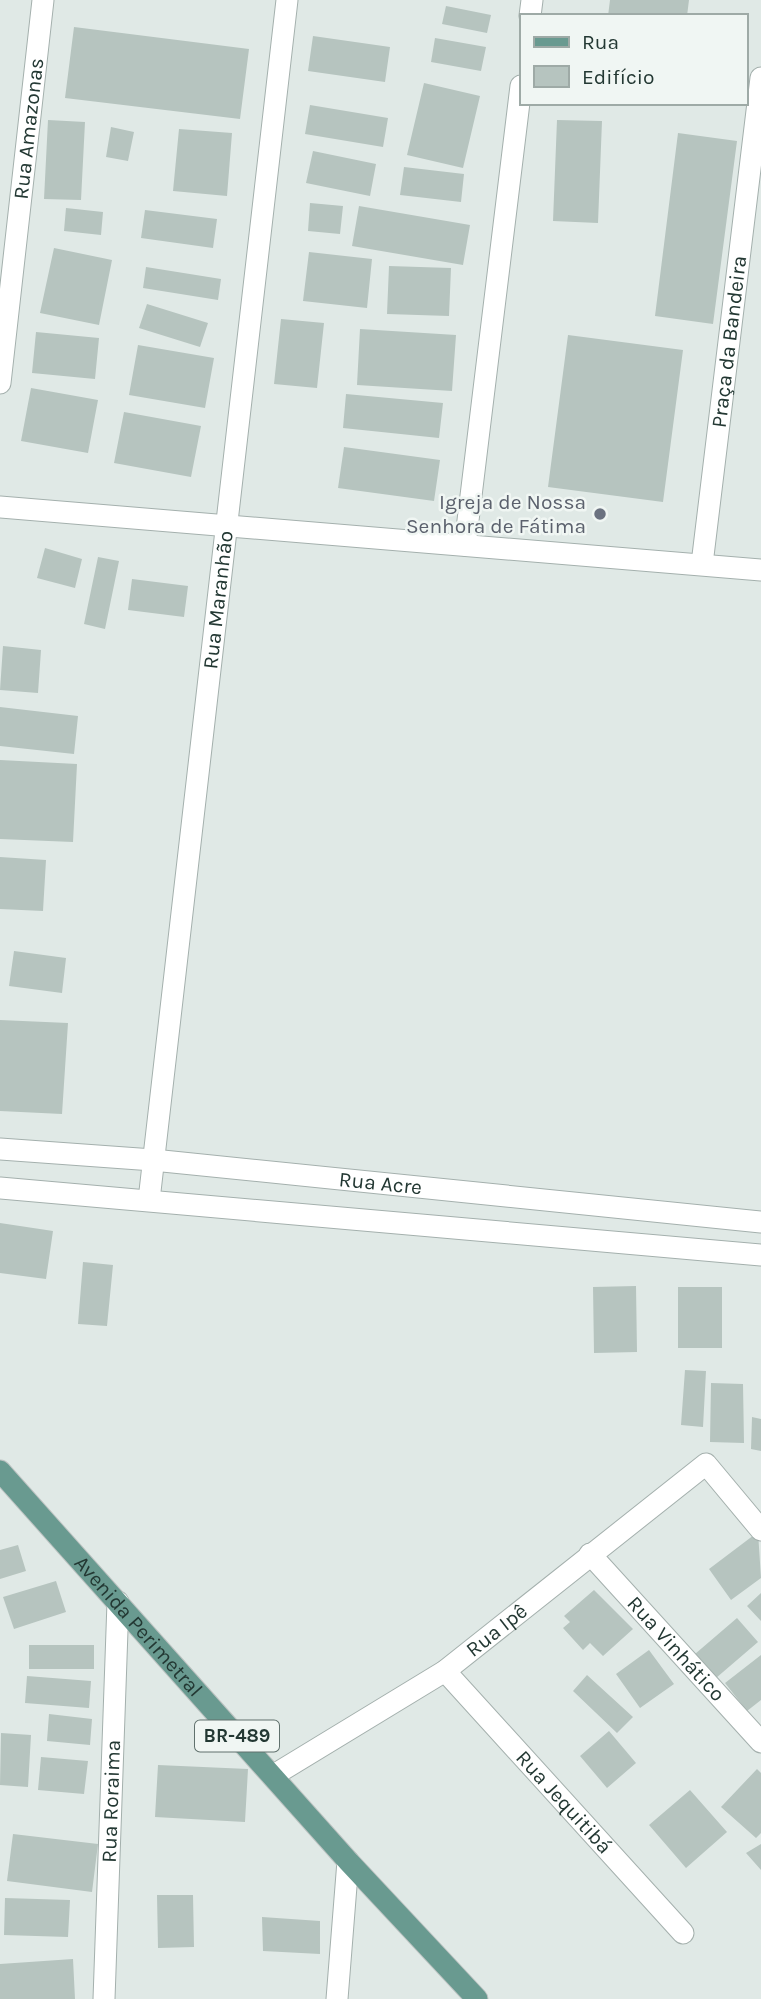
<svg xmlns="http://www.w3.org/2000/svg" width="761" height="1999" viewBox="0 0 761 1999" font-family="Karla,sans-serif">
  <style>
    .building { fill: #b6c4bf }
    .lines { fill: none; stroke-linecap: round; stroke-linejoin: round }
    .minor-casing { stroke: #a4b0ad; stroke-width: 23 }
    .major-casing { stroke: #bdc3c2; stroke-width: 23 }
    .minor { stroke: #fff; stroke-width: 21 }
    .major { stroke: #699a90; stroke-width: 21 }
    .worship-dot { fill: #6b7280; stroke: #f0f6f3; stroke-width: 2.5 }
    .labels { text-anchor: middle; dominant-baseline: central; stroke-width: 5; stroke-linejoin: round; paint-order: stroke }
    .shield { fill: #f0f6f3; stroke: #60716d; stroke-width: 2 }
    .shield-label { font-size: 19px; font-weight: bold; fill: #233833 }
    .street-label { font-size: 21px; fill: #233833; stroke: #f0f6f3 }
    .worship-label { font-size: 21px; fill: #5b616d; stroke: #f0f6f3; text-anchor: end }
  </style>
  <rect width="100%" height="100%" fill="#e0e9e6"/>
  <!-- building -->
  <path class="building" d="M610 0H689L687 16H608Z
    M446 6 491 15 487 33 442 24Z
    M74 27 249 49 240 119 65 98Z
    M313 36 390 47 385 82 308 71Z
    M435 38 486 47 481 71 431 62Z
    M424 83 480 96 463 168 407 155Z
    M310 105 388 118 383 147 305 134Z
    M48 120 85 122 81 200 44 199Z
    M557 120 602 121 598 223 553 221Z
    M111 127 134 132 128 161 106 157Z
    M179 129 232 133 227 196 173 191Z
    M678 133 737 141 713 324 655 316Z
    M313 151 376 164 370 196 306 183Z
    M404 167 464 174 461 202 400 195Z
    M310 203 343 206 340 234 308 231Z
    M359 206 470 225 463 265 352 246Z
    M66 208 103 212 101 235 64 231Z
    M145 210 217 219 213 248 141 238Z
    M54 248 112 260 99 325 40 313Z
    M309 252 372 259 367 308 303 301Z
    M389 266 451 268 449 316 387 314Z
    M146 267 221 279 218 300 143 288Z
    M147 304 208 323 200 347 139 328Z
    M281 319 324 323 317 388 274 384Z
    M360 329 456 335 452 391 357 385Z
    M36 332 99 338 95 379 32 373Z
    M568 335 683 350 663 502 548 487Z
    M138 345 214 358 205 408 129 395Z
    M31 388 98 400 88 453 21 441Z
    M346 394 443 403 439 438 343 428Z
    M124 412 201 426 191 477 114 463Z
    M344 447 440 460 434 501 338 488Z
    M45 548 82 559 75 588 37 578Z
    M98 557 119 561 105 629 84 624Z
    M132 579 188 586 184 617 128 610Z
    M3 646 41 650 38 693 0 690Z
    M0 707 78 716 74 754 0 746Z
    M0 760 77 764 73 842 0 839Z
    M0 857 46 860 43 911 0 909Z
    M14 951 66 958 62 993 9 986Z
    M0 1020 68 1023 62 1114 0 1111Z
    M0 1223 53 1231 46 1279 0 1273Z
    M83 1262 113 1265 107 1326 78 1324Z
    M636 1286 637 1352 594 1353 593 1287Z
    M678 1287H722V1348H678Z
    M685 1370 706 1371 703 1427 681 1425Z
    M711 1383 743 1384 744 1443 710 1442Z
    M752 1417 761 1419V1451L751 1449Z
    M758 1532 761 1578 731 1600 709 1569Z
    M18 1545 26 1571 0 1579V1550Z
    M56 1581 66 1612 14 1629 3 1597Z
    M594 1590 633 1629 603 1656 590 1643 583 1650 563 1628 570 1622 564 1616Z
    M761 1593V1621L747 1606Z
    M737 1618 758 1642 716 1678 695 1654Z
    M29 1645H94V1669H29Z
    M649 1650 674 1684 640 1708 616 1674Z
    M761 1655V1700L747 1711 725 1683Z
    M587 1675 633 1717 617 1733 573 1691Z
    M27 1676 91 1681 89 1708 25 1703Z
    M49 1714 92 1719 90 1745 47 1741Z
    M609 1731 636 1763 607 1788 580 1756Z
    M1 1733 31 1735 28 1787 0 1785Z
    M41 1757 88 1761 84 1794 38 1790Z
    M158 1765 248 1769 245 1822 155 1817Z
    M757 1769 761 1773V1833L756 1838 721 1807Z
    M690 1790 727 1832 686 1868 649 1825Z
    M13 1834 98 1844 92 1892 7 1881Z
    M761 1844V1870L746 1853Z
    M157 1895H193L194 1947 158 1948Z
    M5 1898 70 1900 68 1937 4 1935Z
    M262 1917 320 1921V1954L263 1951Z
    M73 1959 75 1999H0V1964Z"/>
  <g class="lines">
    <defs>
      <g id="minor">
        <path d="M530 16 532 0"/>
        <path id="s1" d="M0 383 43 0"/>
        <path d="M0 507 761 570"/>
        <path d="M465 545 521 86"/>
        <path id="s2" d="M702 564 761 78"/>
        <path id="s3" d="M0 1149 153 1160 761 1222"/>
        <path d="M0 1188 761 1255"/>
        <path id="s4" d="M149 1200 287 0"/>
        <path id="s5" d="M590 1554 761 1742"/>
        <path id="s6" d="M445 1671 683 1933"/>
        <path id="s7" d="M274 1775 445 1671 706 1464 761 1530"/>
        <path id="s8" d="M104 1999 118 1602"/>
        <path d="M337 1999 348 1861"/>
      </g>
      <g id="major">
        <path id="s9" d="M0 1471 348 1861 477 1999"/>
      </g>
    </defs>
    <!-- minor casing -->
    <use href="#minor" class="minor-casing"/>
    <!-- major casing -->
    <use href="#major" class="major-casing"/>
    <!-- minor -->
    <use href="#minor" class="minor"/>
    <!-- major -->
    <use href="#major" class="major"/>
  </g>
  <!-- markers -->
  <circle class="worship-dot" cx="600" cy="514" r="7"/>
  <g class="labels">
    <!-- shield labels -->
    <rect class="shield" x="195" y="1720.5" width="84" height="31" rx="5"/>
    <g class="shield-label">
      <text x="237" y="1736">BR-489</text>
    </g>
    <!-- street labels -->
    <g class="street-label">
      <text stroke="none"><textPath href="#s1" startOffset="256">Rua Amazonas</textPath></text>
      <text stroke="none"><textPath href="#s2" startOffset="224">Praça da Bandeira</textPath></text>
      <text stroke="none"><textPath href="#s4" startOffset="604">Rua Maranhão</textPath></text>
      <text stroke="none"><textPath href="#s3" startOffset="382">Rua Acre</textPath></text>
      <text stroke="none"><textPath href="#s9" startOffset="208">Avenida Perimetral</textPath></text>
      <text stroke="none"><textPath href="#s7" startOffset="266">Rua Ipê</textPath></text>
      <text stroke="none"><textPath href="#s5" startOffset="128">Rua Vinhático</textPath></text>
      <text stroke="none"><textPath href="#s8" startOffset="198">Rua Roraima</textPath></text>
      <text stroke="none"><textPath href="#s6" startOffset="177">Rua Jequitibá</textPath></text>
    </g>
    <!-- worship labels -->
    <g class="worship-label">
      <text x="586" y="502">Igreja de Nossa<tspan x="586" dy="24">Senhora de Fátima</tspan></text>
    </g>
  </g>
  <!-- legend -->
  <rect x="520" y="14" width="228" height="91" fill="#f0f6f3" stroke="#9eaaa6" stroke-width="2"/>
  <rect x="534" y="37" width="35" height="10" fill="#699a90" stroke="#9eaaa6" stroke-width="2"/>
  <text x="582" y="49" font-size="21" fill="#233833">Rua</text>
  <rect x="534" y="66" width="35" height="21" fill="#b6c4bf" stroke="#9eaaa6" stroke-width="2"/>
  <text x="582" y="84" font-size="21" fill="#233833">Edifício</text>
</svg>
